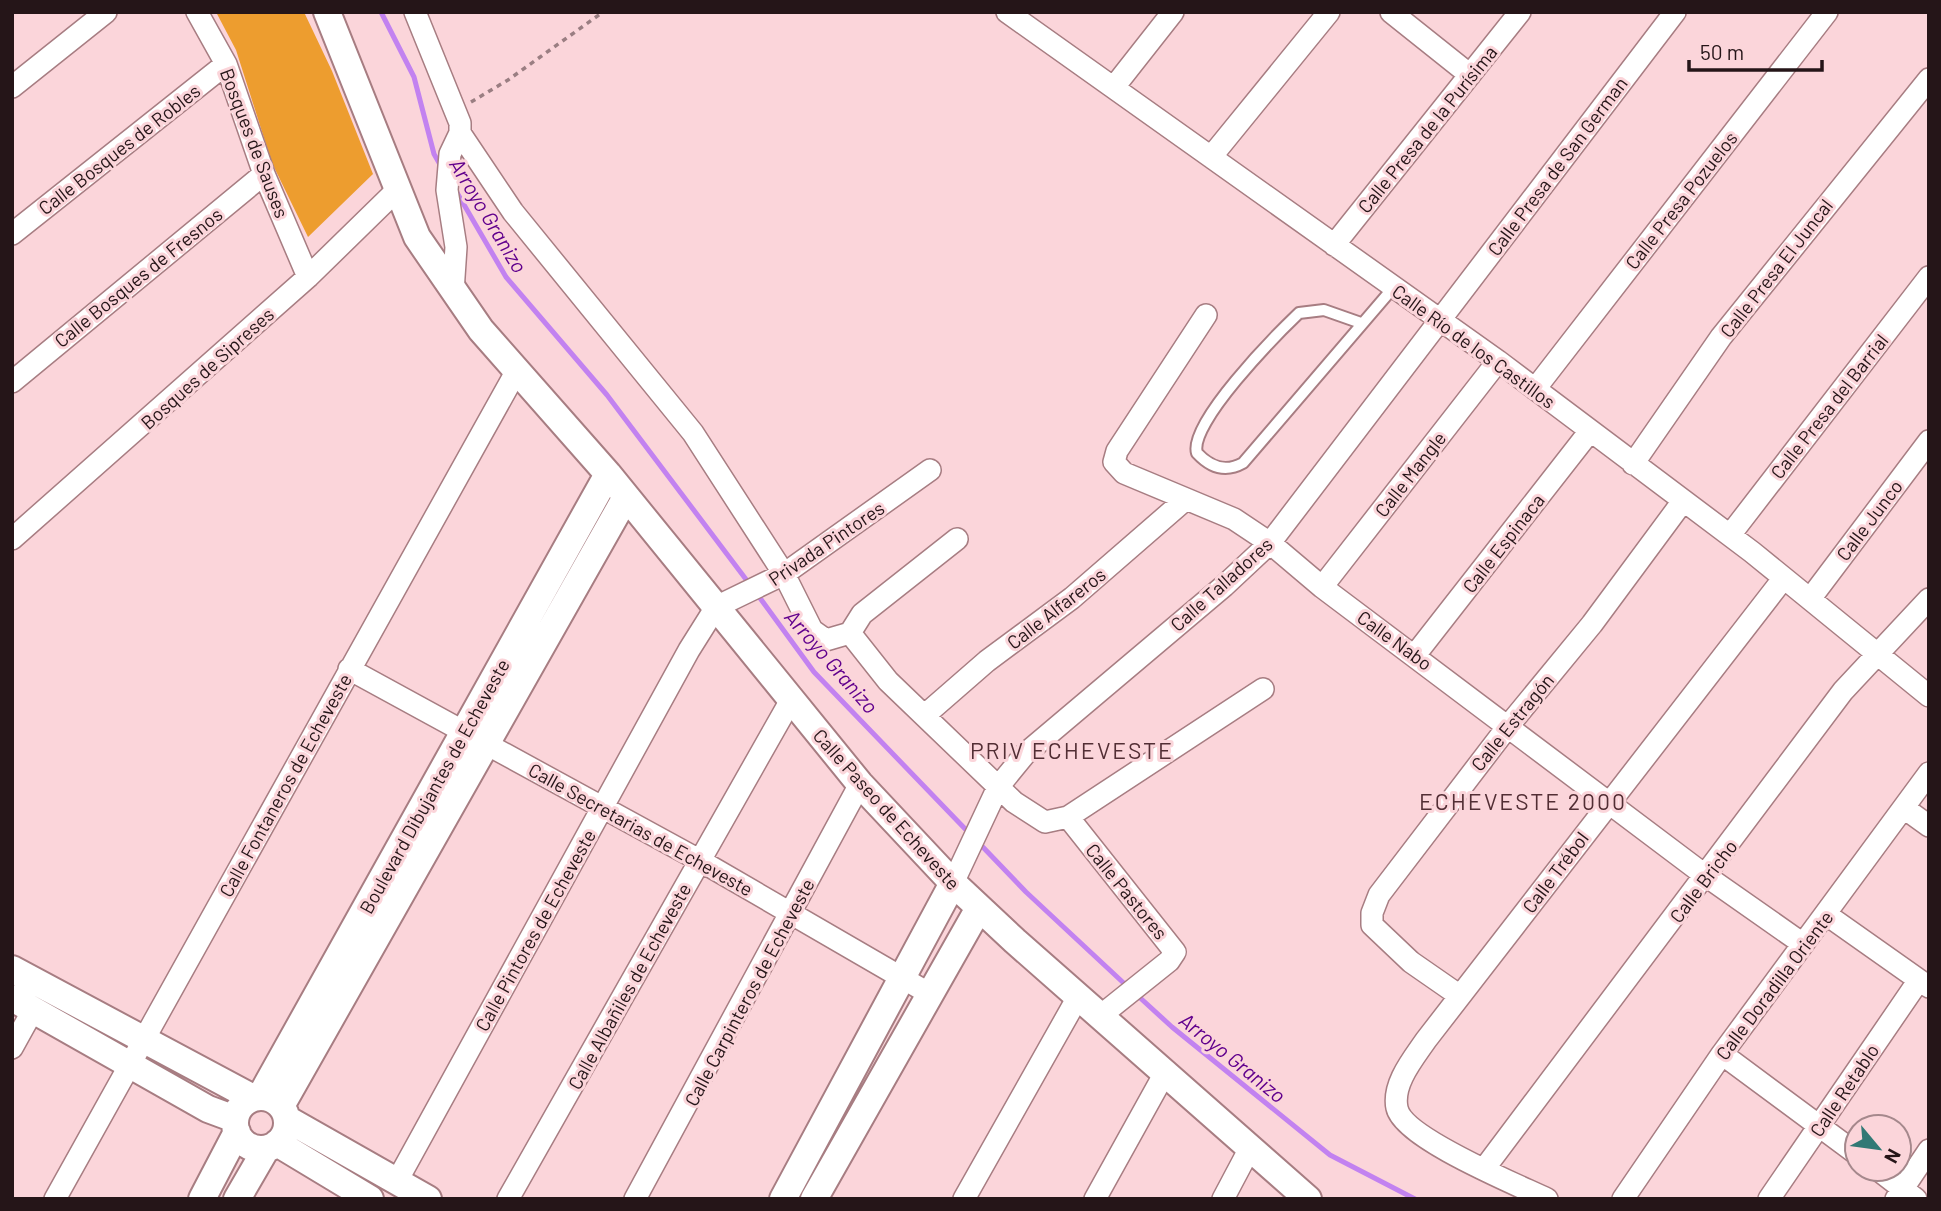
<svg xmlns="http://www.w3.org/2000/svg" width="1941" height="1211" viewBox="0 0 1941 1211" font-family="Barlow,sans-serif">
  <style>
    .green { fill: #ed9d2f }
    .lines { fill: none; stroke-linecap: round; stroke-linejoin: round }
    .stream { stroke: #c282f0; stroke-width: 5 }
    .service-casing { stroke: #a77d82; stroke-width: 14 }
    .minor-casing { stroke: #a77d82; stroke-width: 24 }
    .tertiary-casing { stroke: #a77d82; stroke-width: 30 }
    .path { stroke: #9a7e82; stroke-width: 3.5; stroke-dasharray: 5 5; stroke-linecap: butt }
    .service { stroke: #fff; stroke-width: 10 }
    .minor { stroke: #fff; stroke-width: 21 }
    .tertiary { stroke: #fff; stroke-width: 26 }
    .labels { text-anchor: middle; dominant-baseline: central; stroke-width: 6; stroke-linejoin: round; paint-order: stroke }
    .street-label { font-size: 19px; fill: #251518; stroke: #fbd5da }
    .water-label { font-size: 21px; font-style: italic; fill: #61008d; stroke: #fbd5da }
    .quarter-label { font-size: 23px; letter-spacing: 2px; fill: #522e34; stroke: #fbd5da }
  </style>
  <rect width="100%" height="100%" fill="#fbd5da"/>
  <!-- green -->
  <path class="green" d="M216 12H304L332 71 373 174 308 237 272 163 236 50Z"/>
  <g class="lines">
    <!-- stream -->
    <path class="stream" d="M381 12 414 77 434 154 442 168
      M456 191 506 277 607 395 751 586
      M757 594 814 672 971 835
      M978 842 1026 892 1129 988
      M1137 995 1172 1027 1330 1155 1415 1199"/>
    <defs>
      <path id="service" d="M1361 323 1324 310 1299 313C1276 335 1188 424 1197 453 1210 467 1225 473 1243 463L1393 288"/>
      <path id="minor" d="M197 12 226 64 264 174 308 277
        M415 12 460 123V133L450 154 447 190 456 247 453 292
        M1007 12 1498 361 1752 552 1929 696
        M1391 12 1470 75
        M12 87 106 12
        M1114 87 1173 12
        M460 133 513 212 693 433 784 574 812 630 826 640 850 633
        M1211 157 1329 12
        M12 234 226 64
        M1334 245 1520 12
        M1206 315 1117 451 1114 462 1124 473 1234 519 1270 543 1322 587 1706 876 1803 944
        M12 382 264 174
        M1535 389 1827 12
        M1633 464 1721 337 1929 79
        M1730 535 1929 277
        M12 539 308 277 396 191
        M1322 587 1498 361
        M1810 599 1929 441
        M850 633 888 681 1014 802 1045 822 1068 817 1263 689
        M850 633 862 614 957 539
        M1415 655 1590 431
        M349 669 699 860 930 994
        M925 715 987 661 1072 598 1186 499
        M1904 808 1929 826
        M1068 817 1175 952 1169 961 1099 1017
        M953 883 998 787 1025 754 1224 586 1270 543 1675 12
        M1827 915 1929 987
        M1460 996 1411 962 1372 925V913L1379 895 1509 725 1592 624 1683 501
        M12 1048 33 1010
        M1722 1054 1857 1154
        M1484 1169 1843 691 1929 599
        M1877 1169 1916 1199
        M397 1181 689 650 716 607 784 574 930 470
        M55 1199 516 372
        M508 1199 791 700
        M635 1199 860 784
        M964 1199 1078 997
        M1095 1199 1166 1071
        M1223 1199 1250 1148
        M1547 1199C1518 1185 1403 1138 1397 1108 1392 1084 1413 1059 1426 1040L1783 579
        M1623 1199 1722 1054 1929 773
        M1769 1199 1919 980
        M1896 1199 1929 1150"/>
      <path id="tertiary" d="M327 12 417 237 481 330 608 474 860 784 953 883 1015 941 1308 1199
        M12 969 253 1098
        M12 998 208 1109 235 1119
        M260 1097 608 474
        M235 1123a26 26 0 1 1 52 0a26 26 0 1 1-52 0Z
        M281 1106 626 497
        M287 1119 428 1199
        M277 1143 370 1199
        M202 1199 237 1132
        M237 1199 266 1149
        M783 1199 953 883
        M814 1199 979 908"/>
    </defs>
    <!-- service casing -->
    <use href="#service" class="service-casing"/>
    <!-- minor casing -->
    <use href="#minor" class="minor-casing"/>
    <!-- tertiary casing -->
    <use href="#tertiary" class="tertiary-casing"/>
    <!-- path -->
    <path class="path" d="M471 102 508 80 603 12"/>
    <!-- service -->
    <use href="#service" class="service"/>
    <!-- minor -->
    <use href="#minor" class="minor"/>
    <!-- tertiary -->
    <use href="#tertiary" class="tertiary"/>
  </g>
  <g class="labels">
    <!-- street labels -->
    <g class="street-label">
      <text transform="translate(1427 129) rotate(-51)">Calle Presa de la Purísima</text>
      <text transform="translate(255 143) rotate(69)">Bosques de Sauses</text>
      <text transform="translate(119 149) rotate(-38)">Calle Bosques de Robles</text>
      <text transform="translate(1557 166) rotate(-53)">Calle Presa de San German</text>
      <text transform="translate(1681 200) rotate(-52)">Calle Presa Pozuelos</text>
      <text transform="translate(1776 268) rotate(-52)">Calle Presa El Juncal</text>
      <text transform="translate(138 277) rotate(-39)">Calle Bosques de Fresnos</text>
      <text transform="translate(1474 346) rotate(36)">Calle Río de los Castillos</text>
      <text transform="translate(207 368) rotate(-42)">Bosques de Sipreses</text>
      <text transform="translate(1829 406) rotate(-52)">Calle Presa del Barrial</text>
      <text transform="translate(1410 474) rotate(-52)">Calle Mangle</text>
      <text transform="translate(1869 520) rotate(-53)">Calle Junco</text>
      <text transform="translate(826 543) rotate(-34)">Privada Pintores</text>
      <text transform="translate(1503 543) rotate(-52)">Calle Espinaca</text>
      <text transform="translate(1221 584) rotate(-42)">Calle Talladores</text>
      <text transform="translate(1056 608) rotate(-38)">Calle Alfareros</text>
      <text transform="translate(1395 640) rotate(36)">Calle Nabo</text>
      <text transform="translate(1512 722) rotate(-51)">Calle Estragón</text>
      <text transform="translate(285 785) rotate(-61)">Calle Fontaneros de Echeveste</text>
      <text transform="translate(434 786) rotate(-61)">Boulevard Dibujantes de Echeveste</text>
      <text transform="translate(887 809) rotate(48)">Calle Paseo de Echeveste</text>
      <text transform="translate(641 829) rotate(29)">Calle Secretarias de Echeveste</text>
      <text transform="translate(1555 872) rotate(-53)">Calle Trébol</text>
      <text transform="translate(1703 881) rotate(-53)">Calle Bricho</text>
      <text transform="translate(1127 891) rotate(51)">Calle Pastores</text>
      <text transform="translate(535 930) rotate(-61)">Calle Pintores de Echeveste</text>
      <text transform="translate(1774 985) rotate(-53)">Calle Doradilla Oriente</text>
      <text transform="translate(629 986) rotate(-61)">Calle Albañiles de Echeveste</text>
      <text transform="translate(749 992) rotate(-62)">Calle Carpinteros de Echeveste</text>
      <text transform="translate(1844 1090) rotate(-56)">Calle Retablo</text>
    </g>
    <!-- water labels -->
    <g class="water-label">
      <text transform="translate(489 215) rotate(59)">Arroyo Granizo</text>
      <text transform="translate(832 661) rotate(49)">Arroyo Granizo</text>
      <text transform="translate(1233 1057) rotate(39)">Arroyo Granizo</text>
    </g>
    <!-- quarter labels -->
    <g class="quarter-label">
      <text x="1072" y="750">PRIV ECHEVESTE</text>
      <text x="1523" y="801">ECHEVESTE 2000</text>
    </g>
  </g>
  <!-- border -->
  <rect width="1941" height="1211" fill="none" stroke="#251518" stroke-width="28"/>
  <!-- north arrow -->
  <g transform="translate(1878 1148) rotate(119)"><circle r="33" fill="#fbd5da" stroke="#a5888c" stroke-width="2"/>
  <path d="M0-5L12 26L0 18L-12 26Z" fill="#317975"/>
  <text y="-10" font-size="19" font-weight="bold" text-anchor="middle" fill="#251518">N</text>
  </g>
  <!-- scale -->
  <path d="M1689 60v10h133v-10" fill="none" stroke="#251518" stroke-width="3.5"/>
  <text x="1700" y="60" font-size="21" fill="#251518" stroke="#fbd5da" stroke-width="5" paint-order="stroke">50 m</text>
</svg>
